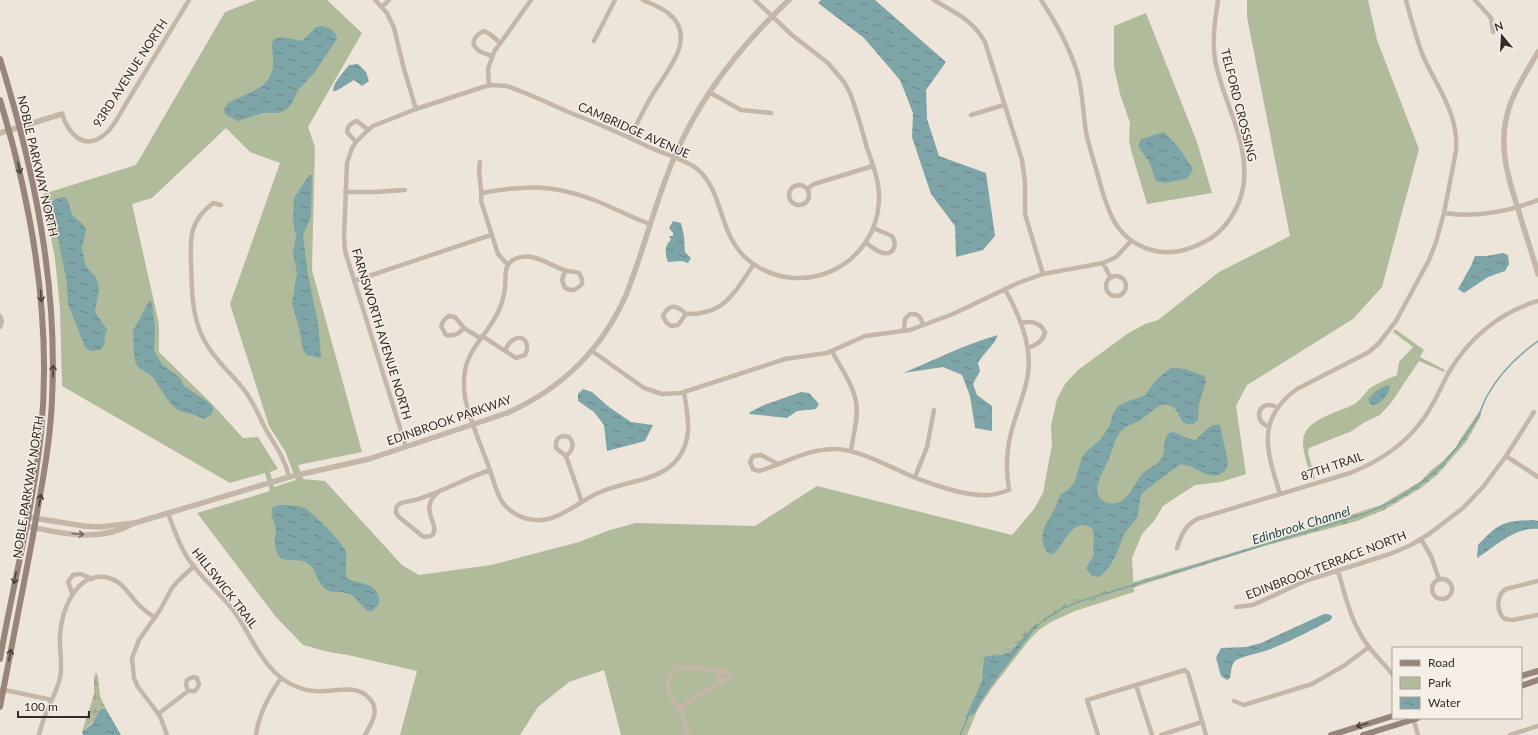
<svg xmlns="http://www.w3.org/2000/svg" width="1538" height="735" viewBox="0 0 1538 735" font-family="Lato,sans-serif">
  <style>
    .green { fill: #b0bb9c; fill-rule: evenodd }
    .wetland { fill: url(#wetland-marsh) }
    .water { fill: url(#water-ripples) }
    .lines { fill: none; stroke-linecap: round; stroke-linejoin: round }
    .stream { stroke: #7da4a7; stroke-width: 1.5 }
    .minor { stroke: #c4b6a8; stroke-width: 4.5 }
    .tertiary { stroke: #c4b6a8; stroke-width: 5.5 }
    .secondary { stroke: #97857a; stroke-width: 6 }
    .oneway { stroke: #4b423c }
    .oneway2 { stroke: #746a61 }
    .labels { text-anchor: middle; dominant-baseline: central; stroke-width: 3; stroke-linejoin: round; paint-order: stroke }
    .street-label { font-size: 12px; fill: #322b27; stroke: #f6efe6 }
    .water-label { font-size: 13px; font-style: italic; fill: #224a4e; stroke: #f6efe6 }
  </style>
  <defs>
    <pattern id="wetland-marsh" width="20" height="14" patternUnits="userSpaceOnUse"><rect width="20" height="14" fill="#b0bb9c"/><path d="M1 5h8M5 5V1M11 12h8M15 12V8" fill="none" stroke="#90987f"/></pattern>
    <pattern id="water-ripples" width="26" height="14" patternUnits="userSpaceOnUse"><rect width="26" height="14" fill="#7da4a7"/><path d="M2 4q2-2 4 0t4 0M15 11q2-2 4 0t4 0" fill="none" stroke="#678688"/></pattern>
  </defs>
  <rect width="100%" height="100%" fill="#eee5da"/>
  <!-- green -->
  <path class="green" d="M256 0H327L362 33 308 127 315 147 312 270 362 452 298 465 303 479 325 481 402 565 419 575 491 565 579 542 610 530 636 523 755 526 817 486 1012 535 1034 509 1043 493 1052 444 1051 426 1057 399 1065 384 1078 370 1127 334 1145 324 1158 320 1219 272 1290 236 1247 17V0H1368L1377 40 1419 149 1382 287 1353 319 1247 385 1236 406 1246 474 1221 482 1195 485 1163 506 1154 521 1142 534 1132 558 1134 592 1075 611 1051 622 1039 630 1030 639 992 688 978 709 967 735H621L604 670 569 682 538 707 520 735H400L417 671 348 655 329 652 303 645 276 617 197 513 270 491 265 473 230 483 62 386 60 309 55 259 43 194 136 165 225 12ZM226 128 250 152 280 163 230 304 269 426 285 451 296 480 274 487 270 472 278 469 258 437 243 438 213 405 159 352V324L132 204 152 198Z
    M1146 13 1197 142 1212 193 1147 204 1131 150 1129 140 1130 123 1120 94 1114 67V26Z
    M1395 329 1424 350 1420 357 1445 370 1444 372 1419 361 1391 403 1380 415 1365 422 1352 431 1309 448 1308 452 1315 479H1312C1301 444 1293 429 1333 413 1340 410 1350 407 1356 403 1361 399 1365 393 1369 389 1377 383 1388 379 1397 375L1399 362 1413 347 1393 332Z"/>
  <!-- wetland -->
  <path class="wetland" d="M1479 412H1481V416L1466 442 1438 474 1421 488 1384 510 1357 521 1264 546 1072 607C1042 619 1033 632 1014 656L1013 650 1002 655 986 656 984 658 986 654C1005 656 1022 639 1028 622L1060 604 1265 543 1381 505 1421 481 1430 471 1443 461 1457 446 1459 441Z
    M96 672 98 677 100 696 106 709 100 710 96 719 82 732 94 694V678Z"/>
  <!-- water -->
  <path class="water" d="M821 0H875L946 62 926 90 927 119 939 156 986 173 995 236 983 250 956 257 955 226 931 194 912 137 913 113 900 80 864 38 818 3Z
    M320 26C328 27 336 30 337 39L314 73 299 89 290 106 286 110 279 113H262L238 121 226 115 224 110 228 103C249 91 276 89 273 57 273 51 270 45 274 39L283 37 302 41 315 28Z
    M358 64 366 72 369 81 362 86 354 80 336 91H333C333 82 344 72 349 65Z
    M1164 132 1179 148 1193 169 1188 178 1166 183 1156 181 1150 163 1138 146 1141 139Z
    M309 175H312V177L311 216 303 235 308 275 318 323 321 357 319 358 307 355 303 350 299 328 292 303 297 273 293 253 296 238 293 218 294 198Z
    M62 197 67 198 72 215 83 224 86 230 82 248 84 259 86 266 96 278 99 288 95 312 104 326 108 330C102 336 108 344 100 350L90 351 85 347 68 304 67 284 57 232 50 203 54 200Z
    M673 221 681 223 684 236 685 252 691 258 688 263 682 261 668 262C665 255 664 245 671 240L669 236H673V233L669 228Z
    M1503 253 1508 255 1509 264 1505 271 1488 277 1464 293 1458 289 1471 266 1475 256H1486Z
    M149 301 152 303 155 328 154 350 157 356 162 364 180 378 184 386 211 404 213 410 212 414 204 419 195 415 180 411 174 407 167 399 152 376 139 368 136 364 134 356 133 331Z
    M998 335C995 344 983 354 978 363L980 371 973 384 977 395 992 406V431L975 428 970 396 962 375 943 367 903 373C935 360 965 344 998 335Z
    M1171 368 1185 369 1205 376 1206 381 1199 404 1198 420 1193 424C1174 428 1185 402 1161 405 1153 409 1147 416 1139 421 1133 424 1126 426 1121 431 1115 438 1113 448 1110 456 1106 468 1084 497 1109 503 1127 507 1134 483 1143 473 1149 468 1157 465 1162 458 1166 450 1162 438 1170 432 1179 432 1185 439 1195 440 1203 435 1209 422 1220 425L1228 462 1226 470C1208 486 1197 462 1179 465L1146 490 1141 495 1137 518 1124 534 1116 555 1110 566 1100 577 1092 576 1086 568 1094 555 1093 548 1094 535 1092 528C1071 515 1064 548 1053 554L1048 553 1044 547 1042 539 1044 528 1055 508 1060 495 1070 488 1075 481 1082 457 1087 451 1101 439 1110 425 1113 413 1118 406 1128 401 1144 396 1158 378Z
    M1387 385 1390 386C1389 394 1380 406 1371 405L1368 399 1376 391Z
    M583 389 592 392 609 407 631 422 653 425 645 441 607 451 604 425 594 412 578 401V394Z
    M801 392 809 393 819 404 816 409 797 411 787 418 749 414 750 412 764 405Z
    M279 505C286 505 298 505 304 508 311 510 343 544 345 550 349 560 343 569 347 578 358 585 376 581 379 598 379 602 379 605 376 607 374 610 372 611 368 611 361 606 356 597 350 594 340 590 332 595 323 587 317 580 316 570 309 564 298 554 276 571 275 542 274 538 276 534 276 530 276 520 268 518 273 507Z
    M1533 520 1538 521V529C1514 527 1496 546 1477 558L1478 545C1499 523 1503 521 1533 520Z
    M1324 614H1328L1332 616V618L1329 621C1311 630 1293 640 1273 648 1265 652 1241 656 1235 661 1231 665 1231 673 1230 678L1227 680 1221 676 1216 658 1221 648 1246 647 1261 643Z
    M1044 620 1034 630 996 679 981 701 975 713 965 719 982 681 984 658 986 656 1002 655 1010 652 1033 627Z
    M101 709H106L121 735H83L82 732 92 724Z"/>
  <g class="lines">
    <!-- stream -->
    <path class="stream" d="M1044 620 1063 608 1081 601 1355 517C1411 498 1446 470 1477 418 1481 412 1483 403 1487 396 1499 374 1517 356 1538 341
      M960 735 968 717"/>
    <!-- minor -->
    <path class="minor" d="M375 0 387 13 394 28 404 69 416 109
      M934 0C955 13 972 19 985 42L1022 160 1025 182V214L1043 274
      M1041 0C1057 24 1070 48 1078 75 1083 94 1083 113 1086 132 1089 147 1094 161 1098 176 1107 207 1113 237 1148 249 1168 256 1188 251 1206 241 1225 231 1239 209 1243 188 1251 143 1223 103 1215 60 1212 40 1215 20 1218 0
      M1475 0 1491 18 1493 32
      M382 7 389 0
      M594 41 615 0
      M492 56C487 54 480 53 477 49 469 42 477 34 484 31L490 34 500 43
      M489 86 488 69 494 52 531 0
      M709 92 741 110 771 113
      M62 114C68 132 83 152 104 135 114 128 120 113 127 102 148 68 168 34 189 0
      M971 115 1004 105
      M630 138C638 121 646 104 656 89 670 67 697 36 668 13 661 7 651 4 643 0
      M356 142 347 132C348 125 351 123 357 121L368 130
      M480 162C477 177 483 187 481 201L498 254 508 265
      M789 195a10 10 0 1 1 20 0a10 10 0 1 1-20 0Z
      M807 189 814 184 873 166
      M345 192H375L405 190
      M482 193C525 185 552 184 594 200 613 207 631 218 650 224
      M221 205 213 203C190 221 190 236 191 262 192 286 191 308 200 331 209 354 226 368 241 386 252 398 258 414 265 428 274 444 285 458 289 477
      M1444 213C1477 218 1507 212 1538 200
      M866 243C871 246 877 252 883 253 895 255 897 243 892 236L873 228
      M1103 263 1111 278
      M565 271 562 280 565 288C573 292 576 290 582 284V279L579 273C574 271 568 272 564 270 549 265 532 251 515 259 503 264 506 277 505 288 504 294 503 300 501 305 493 330 469 345 465 371 463 380 464 390 465 398 470 421 482 448 490 470 494 482 496 493 503 503 511 513 523 519 535 520 558 522 578 502 598 493 609 488 621 485 633 482 661 476 685 464 688 431 689 419 686 405 684 392
      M1106 286a10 10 0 1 1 20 0a10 10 0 1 1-20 0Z
      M354 281 491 235
      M686 314 678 325 671 326 666 322 663 316C669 303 677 305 686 314 725 315 734 293 754 264
      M0 316 2 322 0 327
      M1021 323C1030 321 1040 322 1045 332 1044 341 1036 345 1028 348
      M464 328C459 334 455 336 446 335L441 326 444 320 449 316 455 317 464 328 480 338
      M904 330 905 319 910 314C919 313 921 318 923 325
      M482 336 516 358 525 355C531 345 524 333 513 340 509 342 507 347 505 350
      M592 351 644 388 662 394 681 393 785 359 827 353 865 336 910 330 953 314 1018 283 1043 274 1103 263 1116 257 1131 241
      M832 351C840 367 853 384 856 402 859 417 853 435 851 451
      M1269 427C1262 424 1257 419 1260 410 1264 404 1270 404 1277 407
      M406 447 345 251 344 237 347 163 352 148 356 142 367 131 373 126 416 109 483 87 491 85 507 86C527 93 546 102 566 111 594 122 622 134 649 147 662 153 685 160 696 168 726 192 716 237 752 263 804 300 876 265 879 201 880 183 873 165 867 148 862 130 857 111 850 93L844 82 828 63 792 35 755 0
      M566 456C573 450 575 444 569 437L563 436 558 438 556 442V448L566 456 582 502
      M1506 456 1538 477
      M778 464 761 455 753 456 750 462 753 469 759 471C787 463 807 448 837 449 859 451 878 461 898 470 918 480 960 495 982 495 992 496 1001 493 1009 490 1006 471 1006 452 1011 433 1016 413 1025 394 1028 374 1032 344 1019 315 1005 289
      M915 477 927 447 934 410
      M441 490C414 509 444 526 431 536L424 537 421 535 399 517 396 513V508C399 501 408 502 415 500 440 493 464 479 490 470
      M1280 494C1267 452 1255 419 1297 389L1369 352 1379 343 1396 321 1429 260 1436 242 1444 213 1456 151C1459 114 1437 87 1423 56 1416 38 1411 19 1406 0
      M168 513C174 529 179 546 189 560 201 578 219 592 233 610 252 635 263 673 295 686 302 689 309 691 316 691 333 693 355 683 368 697 381 709 372 723 365 735
      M1421 539 1431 556 1439 579
      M1177 548C1181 535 1185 526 1197 519L1350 473C1378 462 1403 446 1421 422 1433 407 1440 389 1449 372 1469 338 1500 312 1538 301
      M1338 571C1345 594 1350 619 1364 640 1372 653 1384 663 1393 675
      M1432 589a10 10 0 1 1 20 0a10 10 0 1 1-20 0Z
      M1538 581 1506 589C1496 595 1496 612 1505 619L1513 620 1538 615
      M73 595 68 582 73 575 81 574 92 579
      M1236 607 1253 605 1305 581 1390 554 1411 545 1429 534 1463 508 1483 487 1506 456 1534 412
      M717 671 719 675V684
      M1136 685 1152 735
      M0 689 52 700
      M1234 701 1244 705 1312 684 1345 665 1369 647
      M680 708 698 695 731 677 730 674 726 672C712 671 697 666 683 667 664 669 666 690 674 702 675 704 678 706 680 708 684 714 686 728 688 735
      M158 714 188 691H195L199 685 197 678 193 677 187 680 186 684 188 691
      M1413 718 1418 735
      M39 735C43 714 55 698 60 678 63 663 59 650 60 635 61 611 77 569 109 578 124 582 130 597 140 606 145 611 150 614 155 618
      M167 735 160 716 138 687 134 678 132 658 139 640 160 610 172 588 178 581 194 566
      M256 735C259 713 269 696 281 678
      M1098 735 1087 700 1185 670 1188 673 1206 735
      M1161 735 1202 722
      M1510 735 1538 726"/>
    <!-- tertiary -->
    <path class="tertiary" d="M1538 52C1528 70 1515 88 1509 108 1497 144 1508 178 1519 212 1525 233 1532 253 1538 274
      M0 133 62 114
      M27 517 84 526 99 527 135 523 289 477 369 459 507 413C561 389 602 349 626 295 644 250 655 202 674 158 700 96 741 45 789 0
      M25 526C61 533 99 543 132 524"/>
    <!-- secondary -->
    <path class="secondary" d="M0 59C34 169 58 284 52 400 50 448 40 494 32 541 21 596 11 652 0 707
      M0 100C33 208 52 320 41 433 33 509 13 584 0 659
      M1521 676 1538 671
      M1521 686 1538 680
      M1331 735 1393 716
      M1363 735 1418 718"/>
  </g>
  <!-- one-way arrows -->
  <defs><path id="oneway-shaft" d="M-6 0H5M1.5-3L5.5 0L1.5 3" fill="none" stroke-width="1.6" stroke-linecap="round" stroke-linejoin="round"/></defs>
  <g class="oneway">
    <use href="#oneway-shaft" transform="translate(19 168) rotate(76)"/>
    <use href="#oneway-shaft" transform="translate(41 296) rotate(85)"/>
    <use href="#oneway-shaft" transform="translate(53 371) rotate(-89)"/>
    <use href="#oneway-shaft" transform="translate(40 500) rotate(-79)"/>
    <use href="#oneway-shaft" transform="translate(15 578) rotate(101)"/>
    <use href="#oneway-shaft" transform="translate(10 655) rotate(-79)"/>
    <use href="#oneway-shaft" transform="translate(1362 725) rotate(163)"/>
  </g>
  <use class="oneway2" href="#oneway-shaft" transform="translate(78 534) rotate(5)"/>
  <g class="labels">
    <!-- street labels -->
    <g class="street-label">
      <text transform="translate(130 73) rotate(-57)">93RD AVENUE NORTH</text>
      <text transform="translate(1239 105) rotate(76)">TELFORD CROSSING</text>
      <text transform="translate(634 130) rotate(24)">CAMBRIDGE AVENUE</text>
      <text transform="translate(38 166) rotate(77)">NOBLE PARKWAY NORTH</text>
      <text transform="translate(382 334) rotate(73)">FARNSWORTH AVENUE NORTH</text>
      <text transform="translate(449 420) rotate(-19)">EDINBROOK PARKWAY</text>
      <text transform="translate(1332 466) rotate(-19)">87TH TRAIL</text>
      <text transform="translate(28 487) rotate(-81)">NOBLE PARKWAY NORTH</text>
      <text transform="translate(1326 565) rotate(-21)">EDINBROOK TERRACE NORTH</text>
      <text transform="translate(225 588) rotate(52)">HILLSWICK TRAIL</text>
    </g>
    <!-- water labels -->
    <g class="water-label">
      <text transform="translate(1301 525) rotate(-17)">Edinbrook Channel</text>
    </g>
  </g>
  <!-- legend -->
  <rect x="1392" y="647" width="130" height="72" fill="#f6efe6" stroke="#a8a19a"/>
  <rect x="1400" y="660" width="20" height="6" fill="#97857a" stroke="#a8a19a"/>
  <text x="1428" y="667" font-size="12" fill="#322b27">Road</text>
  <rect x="1400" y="677" width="20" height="12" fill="#b0bb9c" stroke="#a8a19a"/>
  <text x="1428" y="687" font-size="12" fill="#322b27">Park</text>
  <rect x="1400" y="697" width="20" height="12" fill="url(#water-ripples)" stroke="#a8a19a"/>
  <text x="1428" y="707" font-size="12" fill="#322b27">Water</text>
  <!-- north arrow -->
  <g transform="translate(1502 36) rotate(342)" stroke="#f6efe6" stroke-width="3" paint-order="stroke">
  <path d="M0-3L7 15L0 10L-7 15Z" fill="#322b27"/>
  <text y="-6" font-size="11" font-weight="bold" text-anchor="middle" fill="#322b27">N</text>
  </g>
  <!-- scale -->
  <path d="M18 711v6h71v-6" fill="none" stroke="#322b27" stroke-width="2"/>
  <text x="24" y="711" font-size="12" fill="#322b27" stroke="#f6efe6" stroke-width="3" paint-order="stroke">100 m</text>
</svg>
